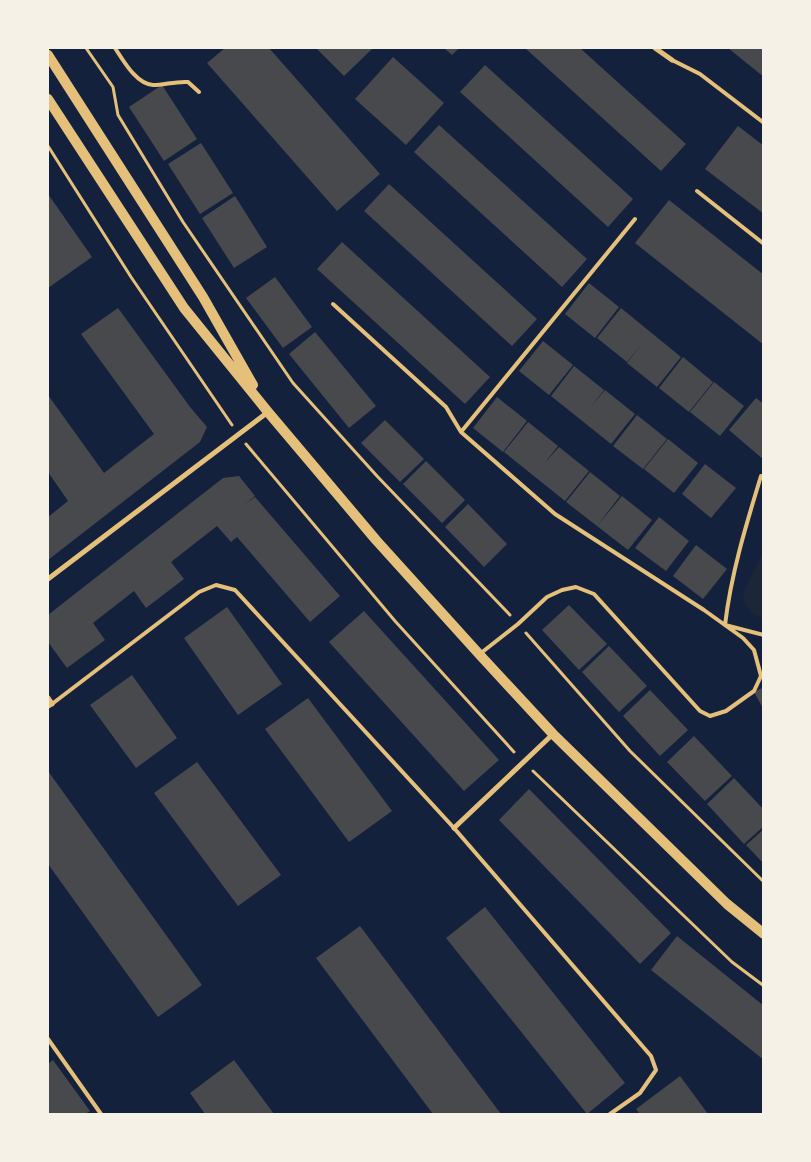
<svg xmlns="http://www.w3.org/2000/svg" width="811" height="1162" viewBox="0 0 811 1162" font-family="'Playfair Display',serif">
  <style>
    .green { fill: #1d2539 }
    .building { fill: #48494c }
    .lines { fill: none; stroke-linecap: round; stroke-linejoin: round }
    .path { stroke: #e5c07b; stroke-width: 3 }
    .service { stroke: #e5c07b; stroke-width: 4 }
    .minor { stroke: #e5c07b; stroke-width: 5 }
    .secondary { stroke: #e5c07b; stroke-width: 10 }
  </style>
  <rect width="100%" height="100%" fill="#14213d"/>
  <!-- green -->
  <path class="green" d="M763 552V619L751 612 746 606 743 593Z"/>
  <!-- building -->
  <path class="building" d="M225 48H269L380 174 337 211 207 63Z
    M316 48H373L344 76Z
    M444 48H459L452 55Z
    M525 48H580L686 144 661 171Z
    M728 48H764V77Z
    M393 57 444 103 406 145 355 99Z
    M485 65 633 199 608 227 460 92Z
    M162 85 197 139 164 161 129 107Z
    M439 125 587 259 562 287 414 152Z
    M738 126 764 146V214L705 169Z
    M201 143 233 193 200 214 168 164Z
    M389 184 537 319 512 346 364 211Z
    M48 194 92 257 48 288Z
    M235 196 267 247 234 268 202 218Z
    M669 200 764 275V345L635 243Z
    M342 242 490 377 465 404 317 269Z
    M275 277 312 327 283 348 246 298Z
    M589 283 619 307 595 338 565 314Z
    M118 308 190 407 207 427 200 442 48 560V517L68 501 48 472V395L104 473 154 434 81 334Z
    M621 308 681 357 657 387 627 363 641 345 627 362 597 338Z
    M315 332 376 406 349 428 289 354Z
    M543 341 573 365 549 395 519 371Z
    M683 357 713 382 689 412 659 388Z
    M574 366 604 390 590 408 605 390 635 414 611 444 551 396Z
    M714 382 744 406 720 436 690 412Z
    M497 397 527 421 503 452 473 428Z
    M756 398 764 404V460L729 430Z
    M637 415 667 439 643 469 613 446Z
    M385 420 424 459 400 482 361 443Z
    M528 422 558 446 544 464 559 447 589 471 565 501 504 452Z
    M668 439 698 463 674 493 644 469Z
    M426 461 465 500 442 523 403 484Z
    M705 464 736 488 711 518 682 494Z
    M590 472 620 496 597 526 566 502Z
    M239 476 255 496 245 504 255 497 340 596 310 622 237 537 231 542 217 526 171 562 184 579 146 608 134 591 93 623 105 640 67 668 48 642V615L223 478Z
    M622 496 652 520 628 550 597 526Z
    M468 504 507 544 484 567 445 527Z
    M659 517 689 541 666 571 635 548Z
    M696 545 727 569 703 599 673 576Z
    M569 605 607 644 579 670 542 630Z
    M227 607 282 684 238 715 184 638Z
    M364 611 499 760 464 791 329 642Z
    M609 646 647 686 619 712 582 672Z
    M132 675 177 738 136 768 90 705Z
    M764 687V710L754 692Z
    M650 690 688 730 660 756 623 716Z
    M308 698 392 811 349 842 265 729Z
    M694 736 732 776 705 801 667 762Z
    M197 762 281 875 238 906 154 793Z
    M48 771 202 985 158 1017 48 864Z
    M734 778 764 810V826L744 844 707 804Z
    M529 789 671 933 640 964 499 820Z
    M764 829V864L746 845Z
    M485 907 625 1083 587 1114 446 938Z
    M360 926 501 1114H433L316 958Z
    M677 936 764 1006V1060L651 970Z
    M53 1060 90 1111 85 1114H48V1064Z
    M234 1060 274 1114H205L190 1093Z
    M680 1076 708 1114H640L636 1109Z"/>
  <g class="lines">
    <!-- path -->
    <path class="path" d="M86 48 113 87 118 115 183 222 293 383 377 476 510 615
      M48 146 131 277 232 425
      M246 444 395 621 514 752
      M526 633 630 751 764 882
      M533 771 732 962 764 986"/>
    <!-- service -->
    <path class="service" d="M115 48C123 60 136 84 153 85 164 85 176 81 188 82L199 92
      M672 60 700 74 764 123
      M697 191 764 244
      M333 304 446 407 461 432 555 514 704 610 743 638 754 650 761 676 754 691 726 711 710 716 700 711 594 594 576 587 562 590 547 597 518 624 481 653
      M461 432 635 219
      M761 476C746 525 731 574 725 625L764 635
      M48 707 199 592 216 585 235 590 454 828 651 1056 656 1070 640 1093 610 1114
      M48 1039 101 1114"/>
    <!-- minor -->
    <path class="minor" d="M655 48 672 60
      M48 579 268 412
      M48 698 52 704
      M454 828 553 734"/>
    <!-- secondary -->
    <path class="secondary" d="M48 55 203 297 253 385
      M48 99 184 308 268 412 376 540 479 654 553 734 727 904 764 934"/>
  </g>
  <!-- border -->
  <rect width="811" height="1162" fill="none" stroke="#f6f1e7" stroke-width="98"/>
</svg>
